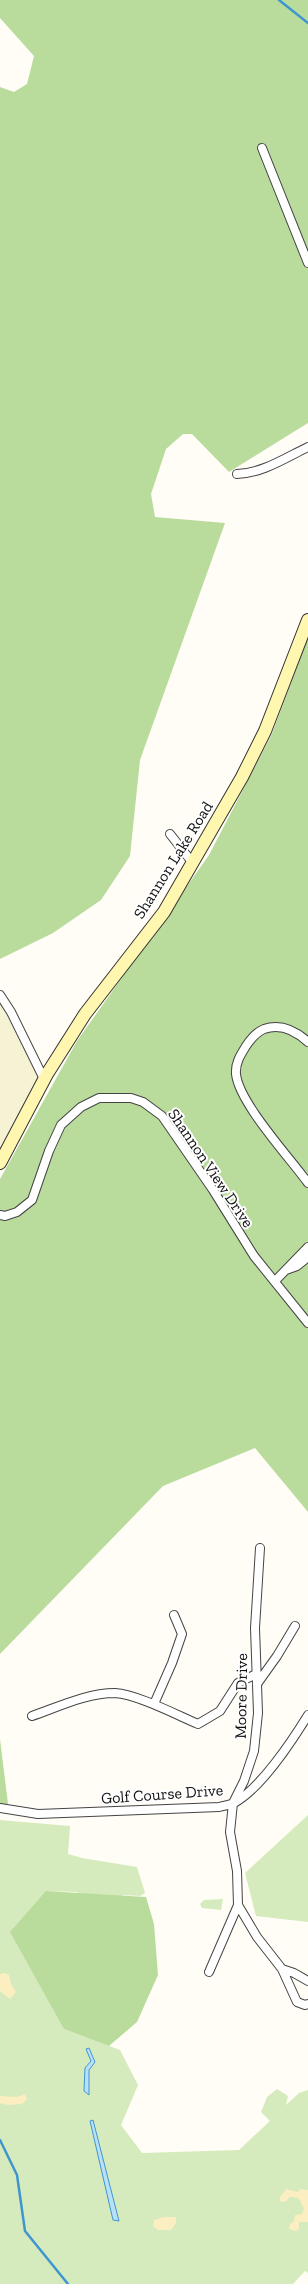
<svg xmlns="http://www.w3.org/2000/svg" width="308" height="2284" viewBox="0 0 308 2284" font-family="'Zilla Slab',serif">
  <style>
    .farmland { fill: #f6f3d4 }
    .green { fill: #d5ebbd }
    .forest { fill: #b9dc9c }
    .sand { fill: #fbeec1 }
    .water { fill: #b9e0f7; stroke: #3f96cf }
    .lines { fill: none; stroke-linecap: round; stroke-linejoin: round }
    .stream { stroke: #3f96cf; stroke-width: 2.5 }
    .street-casing { stroke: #444; stroke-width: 10 }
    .secondary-casing { stroke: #333; stroke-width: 14 }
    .street { stroke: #fff; stroke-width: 8 }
    .secondary { stroke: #fff6b0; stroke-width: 12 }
    .labels { text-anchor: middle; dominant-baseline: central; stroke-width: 4; stroke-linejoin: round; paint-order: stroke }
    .street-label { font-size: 16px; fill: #111; stroke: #fff }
  </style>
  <rect width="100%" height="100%" fill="#fffdf5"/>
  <!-- farmland -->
  <path class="farmland" d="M0 999 37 1070 38 1077 0 1147Z"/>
  <!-- green -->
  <path class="green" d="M308 1815V1922L256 1916 245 1873Z
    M0 1820 70 1826 68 1854 82 1858 137 1867 145 1893 140 1896 123 1895 120 1899 89 1898 77 1892 46 1891 64 2029 120 2050 138 2085 121 2125 142 2153 239 2150 270 2121 261 2112 267 2097 277 2089 288 2096 286 2105 299 2093 308 2090V2273L305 2271 293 2284H0Z
    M223 1899 221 1910 202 1908 200 1904 204 1900Z"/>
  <!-- forest -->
  <path class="forest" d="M0 0H308V423L229 472 192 434H183L166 449 151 494 155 517 225 523 140 760 130 856 101 900 53 933 0 959V87L14 92 27 84 34 56 0 18Z
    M308 639V1512L255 1448 163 1486 0 1654V1179L77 1041 209 855 271 736Z
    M0 1739 9 1812 0 1804Z
    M46 1891 146 1897 154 1924 158 1975 137 2022 109 2046 64 2029 10 1932Z"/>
  <!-- sand -->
  <path class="sand" d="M5 1973 9 1975 11 1984 16 1992 10 1999 0 1991V1974Z
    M25 2094 27 2099 22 2104 8 2105 0 2103V2096L17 2097Z
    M286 2189 298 2192 300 2189 308 2190V2222H299V2229L296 2231 289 2229 290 2224 294 2221 295 2215 302 2214 304 2208C298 2201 304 2197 290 2197L285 2202 280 2201V2197Z
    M164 2217H176V2223L171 2230H158L153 2226 154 2220Z"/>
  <!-- water -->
  <path class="water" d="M89 2048 95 2062 89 2070V2095L84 2091 85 2068 91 2061 86 2049Z
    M93 2120 119 2221 113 2220 90 2121Z"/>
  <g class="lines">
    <!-- stream -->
    <path class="stream" d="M279 0 308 23
      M0 2140 17 2175 25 2231 68 2284"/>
    <defs>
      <path id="street" d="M262 148 308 263
        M237 474C263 473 285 458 308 447
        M170 834 192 862
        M0 995 11 1012 44 1079
        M308 1042C296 1031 281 1023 264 1029 257 1032 250 1040 246 1046 241 1054 235 1063 236 1074 239 1103 290 1158 308 1183
        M0 1215 5 1216 17 1212 32 1200 49 1151 61 1125 81 1107 99 1098H131L143 1102 162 1116 213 1190 254 1256 308 1323
        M286 1270 297 1266 308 1257
        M275 1281 308 1247
        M260 1548 255 1628 258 1713 254 1751 244 1781 233 1803 230 1832 237 1871 238 1905 257 1937 282 1969 297 2002 305 2005 308 2004
        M257 1684 277 1656 295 1626
        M154 1704 172 1663 182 1634 174 1615
        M32 1716C58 1707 87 1693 115 1693 136 1694 177 1715 198 1724L220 1711 238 1683 256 1674
        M0 1808 38 1814 219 1807C223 1806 229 1805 234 1803 260 1789 292 1741 308 1715
        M282 1969 294 1973 308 1981
        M209 1972 238 1905"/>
      <path id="secondary" d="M0 1163 47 1074 85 1014 164 912 242 777 265 731 308 620"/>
    </defs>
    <!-- street casing -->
    <use href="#street" class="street-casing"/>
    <!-- secondary casing -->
    <use href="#secondary" class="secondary-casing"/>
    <!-- street -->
    <use href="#street" class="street"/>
    <!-- secondary -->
    <use href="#secondary" class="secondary"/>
  </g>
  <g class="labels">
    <!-- street labels -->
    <g class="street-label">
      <text transform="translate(173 860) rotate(-58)">Shannon Lake Road</text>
      <text transform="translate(211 1168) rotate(56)">Shannon View Drive</text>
      <text transform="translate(241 1696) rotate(-89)">Moore Drive</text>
      <text transform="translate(162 1794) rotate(-4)">Golf Course Drive</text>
    </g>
  </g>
</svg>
